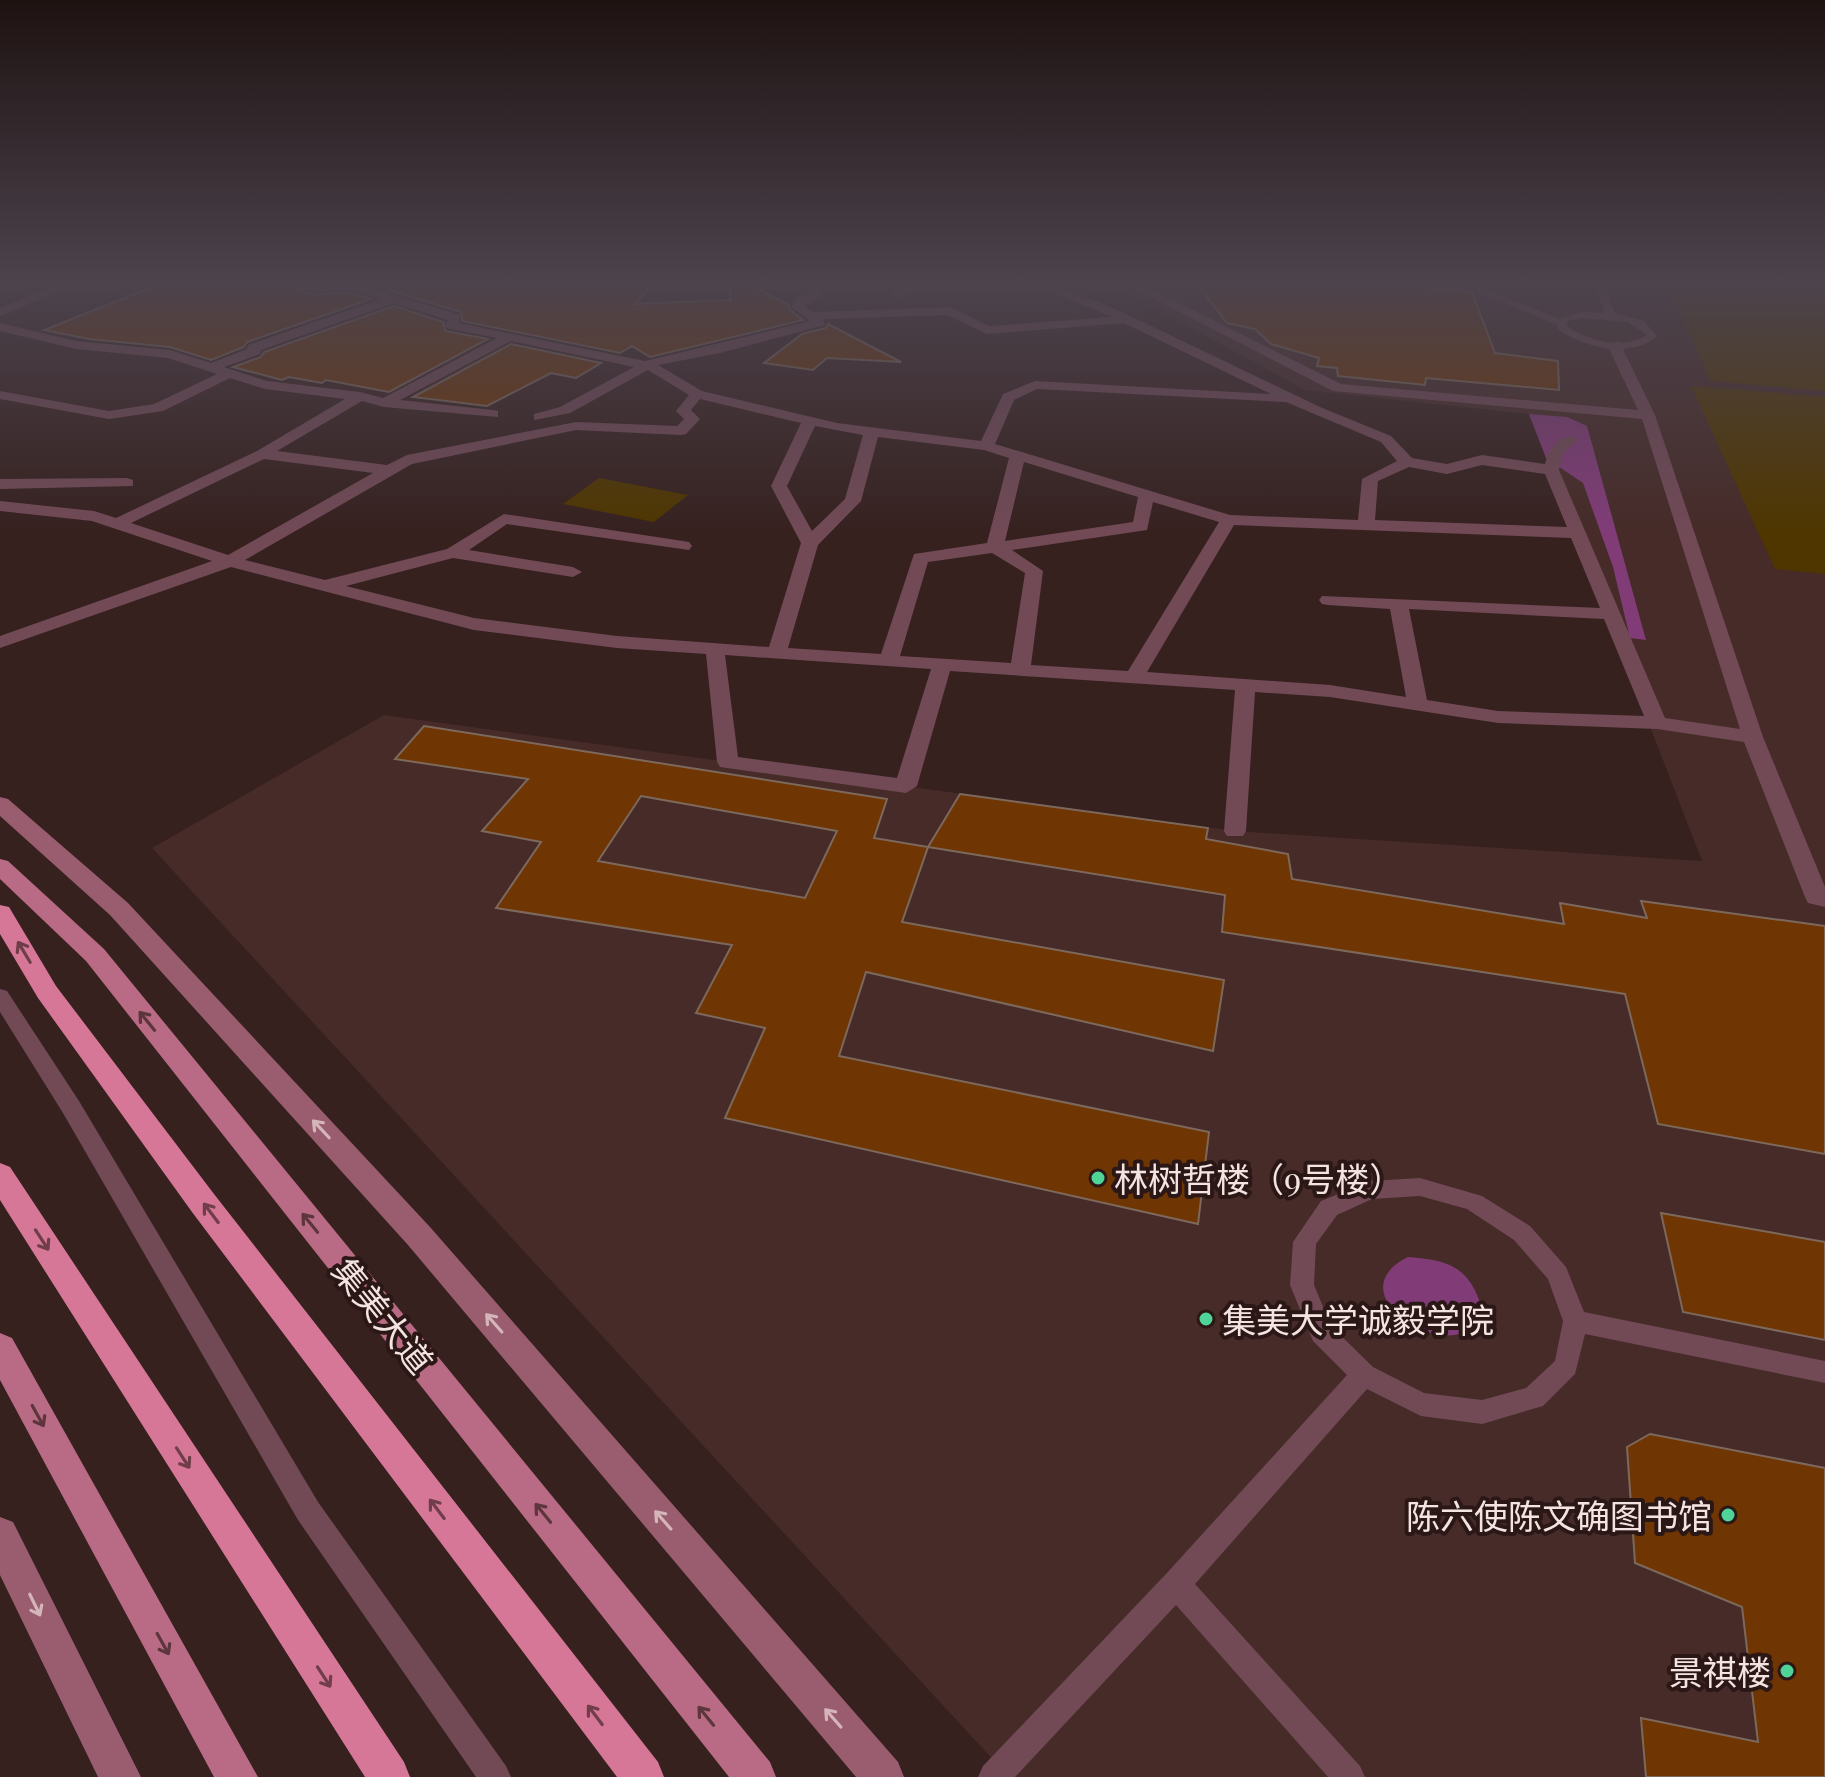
<svg xmlns="http://www.w3.org/2000/svg" width="1825" height="1777" viewBox="0 0 1825 1777" font-family="'Playfair Display','Noto Sans SC',serif">
  <style>
    .built { fill: #462b28 }
    .green { fill: #4f3600 }
    .water { fill: #813c78 }
    .building { fill: #6f3503; stroke: #7d695c; stroke-width: 2; fill-rule: evenodd }
    .lines { fill: none; stroke-linecap: round; stroke-linejoin: round }
    .lane { fill: #714a56; fill-rule: evenodd }
    .street { fill: #714a56; fill-rule: evenodd }
    .secondary { fill: #9a5d70; fill-rule: evenodd }
    .primary { fill: #b96a84; fill-rule: evenodd }
    .highway { fill: #d67797; fill-rule: evenodd }
    .oneway { stroke: #6f3e4a }
    .oneway2 { stroke: #5d353c }
    .oneway3 { stroke: #d4b5ba }
    .poi-dot { fill: #50d398; stroke: #2b1816; stroke-width: 3 }
    .labels { text-anchor: middle; dominant-baseline: central; stroke-width: 8; stroke-linejoin: round; paint-order: stroke }
    .near-poi-label { font-size: 34px; fill: #f3e4e2; stroke: #2b1816; text-anchor: start }
    .near-street-label { font-size: 34px; fill: #f3e4e2; stroke: #2b1816 }
  </style>
  <rect width="100%" height="100%" fill="#36211f"/>
  <!-- built -->
  <path class="built" d="M1111 284H1825V1777H1009L152 848 384 715 1235 831 1702 861 1529 414 1305 390Z"/>
  <!-- green -->
  <path class="green" d="M1667 284H1825V391L1711 381Z
    M1691 386 1825 397V574L1775 569Z
    M599 478 688 495 654 522 563 504Z"/>
  <!-- water -->
  <path class="water" d="M1529 414 1567 417 1587 426 1646 640 1630 638 1613 567 1583 483 1546 458Z
    M1408 1257C1449 1260 1470 1267 1482 1309 1477 1317 1472 1330 1463 1333 1421 1348 1343 1289 1408 1257Z"/>
  <!-- building -->
  <path class="building" d="M160 284H287L313 295 347 292 371 299 247 342 244 347 211 360 170 347 89 339 44 330Z
    M395 284H653L635 304 731 300 729 284H749L789 305V309L803 320 650 357 632 346 620 353 462 321 461 312 389 290Z
    M1197 284H1383L1469 291 1472 292 1495 353 1558 361 1559 390 1426 378 1425 385 1338 376 1337 368 1317 366 1319 358 1271 344 1255 329 1227 323Z
    M394 306 443 322 445 331 488 339 389 392 326 380 322 383 289 377 282 380 233 367 261 357 264 352Z
    M828 324 901 362 827 358 813 370 764 363 802 334 826 328Z
    M511 344 601 363 576 378 551 373 487 406 413 397Z
    M424 726 887 799 874 838 928 847 902 922 1224 980 1213 1051 866 972 839 1056 1209 1132 1198 1224 725 1118 765 1028 696 1013 732 945 496 908 541 842 482 831 528 779 395 759ZM641 796 837 831 805 898 598 861Z
    M960 794 1208 828 1206 839 1288 854 1292 879 1564 924 1560 903 1647 918 1641 901 1825 926V1154L1658 1124 1625 994 1222 932 1225 895 928 847Z
    M1661 1213 1825 1242V1340L1683 1312Z
    M1650 1434 1825 1468V1777H1646L1641 1718 1758 1742 1742 1607 1635 1563 1627 1447Z"/>
  <g class="lines">
    <!-- lane -->
    <path class="lane" d="M1460 284H1473L1559 319 1582 312 1604 313 1596 284H1605L1614 313 1644 321 1657 336C1630 359 1584 348 1558 329L1557 325ZM1582 318 1628 322 1647 335C1623 350 1588 341 1566 326L1568 321Z
      M0 989 7 991 79 1101 318 1502 506 1766 511 1777H476L298 1520 63 1113 0 1012Z
      M1420 1178 1482 1196 1530 1226 1566 1267 1584 1312 1825 1361V1383L1585 1334 1575 1374 1543 1406 1482 1424 1421 1416 1367 1389 1195 1584 1360 1766 1365 1777H1328L1176 1605 1015 1777H978L983 1766 1166 1574 1347 1375 1313 1341 1290 1285 1293 1242 1321 1201 1370 1181ZM1420 1196 1467 1209 1514 1240 1548 1279 1563 1321 1555 1361 1526 1388 1482 1400 1424 1393 1373 1367 1331 1326 1314 1285 1316 1244 1337 1215 1372 1199Z"/>
    <!-- street -->
    <path class="street" d="M59 284H77L0 316V308Z
      M290 284H358L460 315 459 323 645 361 810 321 791 307 797 297 810 293 803 284H815L823 295 804 306 813 312 950 307 989 326 1112 317 1034 284H1052L1118 310 1320 407 1391 436 1412 458 1447 464 1482 455 1545 464C1549 450 1557 434 1574 437L1577 440 1563 453 1559 470 1665 718 1740 729 1642 419 1333 391 1125 284H1141L1341 384 1638 410 1607 344 1619 341 1655 415 1763 737 1825 887V907L1808 903 1805 897 1744 742 1657 729 1498 723 1330 697 1255 692 1246 831 1243 836H1227L1224 831 1235 690 950 671 917 786 906 793 720 767 717 762 706 654 617 648 474 630 231 567 0 648V636L212 561 92 521 0 511V501L94 511 116 518 257 451 345 399 265 389 230 378 163 411 109 419 0 399V391L109 411 154 404 217 374 168 358 76 349 0 331V323L76 341 170 350 211 363 247 349 248 345 381 299 347 289 314 292ZM394 303 448 320 445 325 446 328 497 338 383 398 360 392 267 381 224 367 260 354 261 350ZM948 315 987 334 1124 323 1271 394 1035 381 1003 394 981 441 837 423 702 391 658 365 720 353 825 325 823 319ZM511 341 634 367 560 407 534 414V420L570 413 648 370 689 395 676 411 684 419 677 426 576 422 407 455 387 465 277 451 362 401 384 407 498 417V411L493 410 400 400ZM1037 389 1286 402 1381 442 1397 461 1362 479 1358 520 1230 515 995 444 1014 400ZM700 399 801 423 771 486 801 543 769 647 617 636 474 618 346 586 453 558 573 577 582 572 573 567 469 550 507 524 689 550 692 546 689 542 683 541 504 514 447 549 325 580 245 560 412 464 576 430 681 435 686 434 700 419 691 410ZM815 426 863 435 845 499 812 531 787 486ZM878 437 984 450 1009 458 987 543 914 554 881 654 788 648 818 545 861 501ZM264 459 373 473 228 555 131 523ZM1024 462 1138 497 1133 522 1005 541ZM1482 465 1545 474 1567 527 1375 520 1378 481 1409 467 1447 474ZM1153 502 1219 522 1128 671 1031 665 1043 571 1012 550 1147 530ZM1234 525 1571 538 1600 608 1322 596 1319 600 1322 604 1328 605 1390 609 1406 697 1330 685 1147 672ZM992 553 1025 573 1011 663 900 656 928 562ZM1409 609 1604 619 1644 716 1498 711 1427 700ZM725 655 931 669 897 778 738 757Z
      M913 284H934L896 297 890 293Z
      M127 478 133 480V486L0 489V479Z"/>
    <!-- secondary -->
    <path class="secondary" d="M0 797 8 799 128 903 430 1227 898 1762 904 1777H856L408 1245 110 915 0 816Z
      M0 1517 13 1522 141 1777H98L0 1575Z"/>
    <!-- primary -->
    <path class="primary" d="M0 859 8 861 104 949 770 1762 776 1777H729L86 961 0 879Z
      M0 1333 12 1338 258 1777H214L0 1380Z"/>
    <!-- highway -->
    <path class="highway" d="M0 905 9 907 56 986 214 1194 658 1762 664 1777H617L192 1212 38 998 0 934Z
      M0 1163 10 1167 404 1762 410 1777H365L0 1200Z"/>
  </g>
  <!-- one-way arrows -->
  <defs><path id="oneway-shaft" d="M-6 0H5M1.5-3L5.5 0L1.5 3" fill="none" stroke-width="1.6" stroke-linecap="round" stroke-linejoin="round" transform="scale(2)"/></defs>
  <g class="oneway">
    <use href="#oneway-shaft" transform="translate(24 952) rotate(-121)"/>
    <use href="#oneway-shaft" transform="translate(211 1213) rotate(-127)"/>
    <use href="#oneway-shaft" transform="translate(42 1240) rotate(57)"/>
    <use href="#oneway-shaft" transform="translate(183 1458) rotate(57)"/>
    <use href="#oneway-shaft" transform="translate(437 1509) rotate(-127)"/>
    <use href="#oneway-shaft" transform="translate(324 1677) rotate(57)"/>
    <use href="#oneway-shaft" transform="translate(595 1715) rotate(-127)"/>
  </g>
  <g class="oneway2">
    <use href="#oneway-shaft" transform="translate(147 1021) rotate(-129)"/>
    <use href="#oneway-shaft" transform="translate(310 1223) rotate(-129)"/>
    <use href="#oneway-shaft" transform="translate(38 1416) rotate(61)"/>
    <use href="#oneway-shaft" transform="translate(543 1513) rotate(-129)"/>
    <use href="#oneway-shaft" transform="translate(163 1644) rotate(61)"/>
    <use href="#oneway-shaft" transform="translate(706 1716) rotate(-129)"/>
  </g>
  <g class="oneway3">
    <use href="#oneway-shaft" transform="translate(321 1129) rotate(-133)"/>
    <use href="#oneway-shaft" transform="translate(494 1323) rotate(-131)"/>
    <use href="#oneway-shaft" transform="translate(663 1520) rotate(-131)"/>
    <use href="#oneway-shaft" transform="translate(35 1605) rotate(64)"/>
    <use href="#oneway-shaft" transform="translate(833 1718) rotate(-131)"/>
  </g>
  <!-- sky -->
  <linearGradient id="sky" x2="0" y2="1"><stop stop-color="#1e1211"/><stop offset="0.53" stop-color="#4c434d"/><stop offset="1" stop-color="#4c434d" stop-opacity="0"/></linearGradient>
  <rect width="1825" height="533" fill="url(#sky)"/>
  <!-- markers -->
  <g class="poi-dot">
    <circle cx="1098" cy="1178" r="8"/>
    <circle cx="1206" cy="1319" r="8"/>
    <circle cx="1728" cy="1515" r="8"/>
    <circle cx="1787" cy="1671" r="8"/>
  </g>
  <g class="labels">
    <!-- near-poi labels -->
    <g class="near-poi-label">
      <text x="1114" y="1178">林树哲楼（9号楼）</text>
      <text x="1222" y="1319">集美大学诚毅学院</text>
      <text x="1712" y="1515" text-anchor="end">陈六使陈文确图书馆</text>
      <text x="1771" y="1671" text-anchor="end">景祺楼</text>
    </g>
    <!-- near-street labels -->
    <g class="near-street-label">
      <text transform="translate(384 1315) rotate(51)">集美大道</text>
    </g>
  </g>
</svg>
